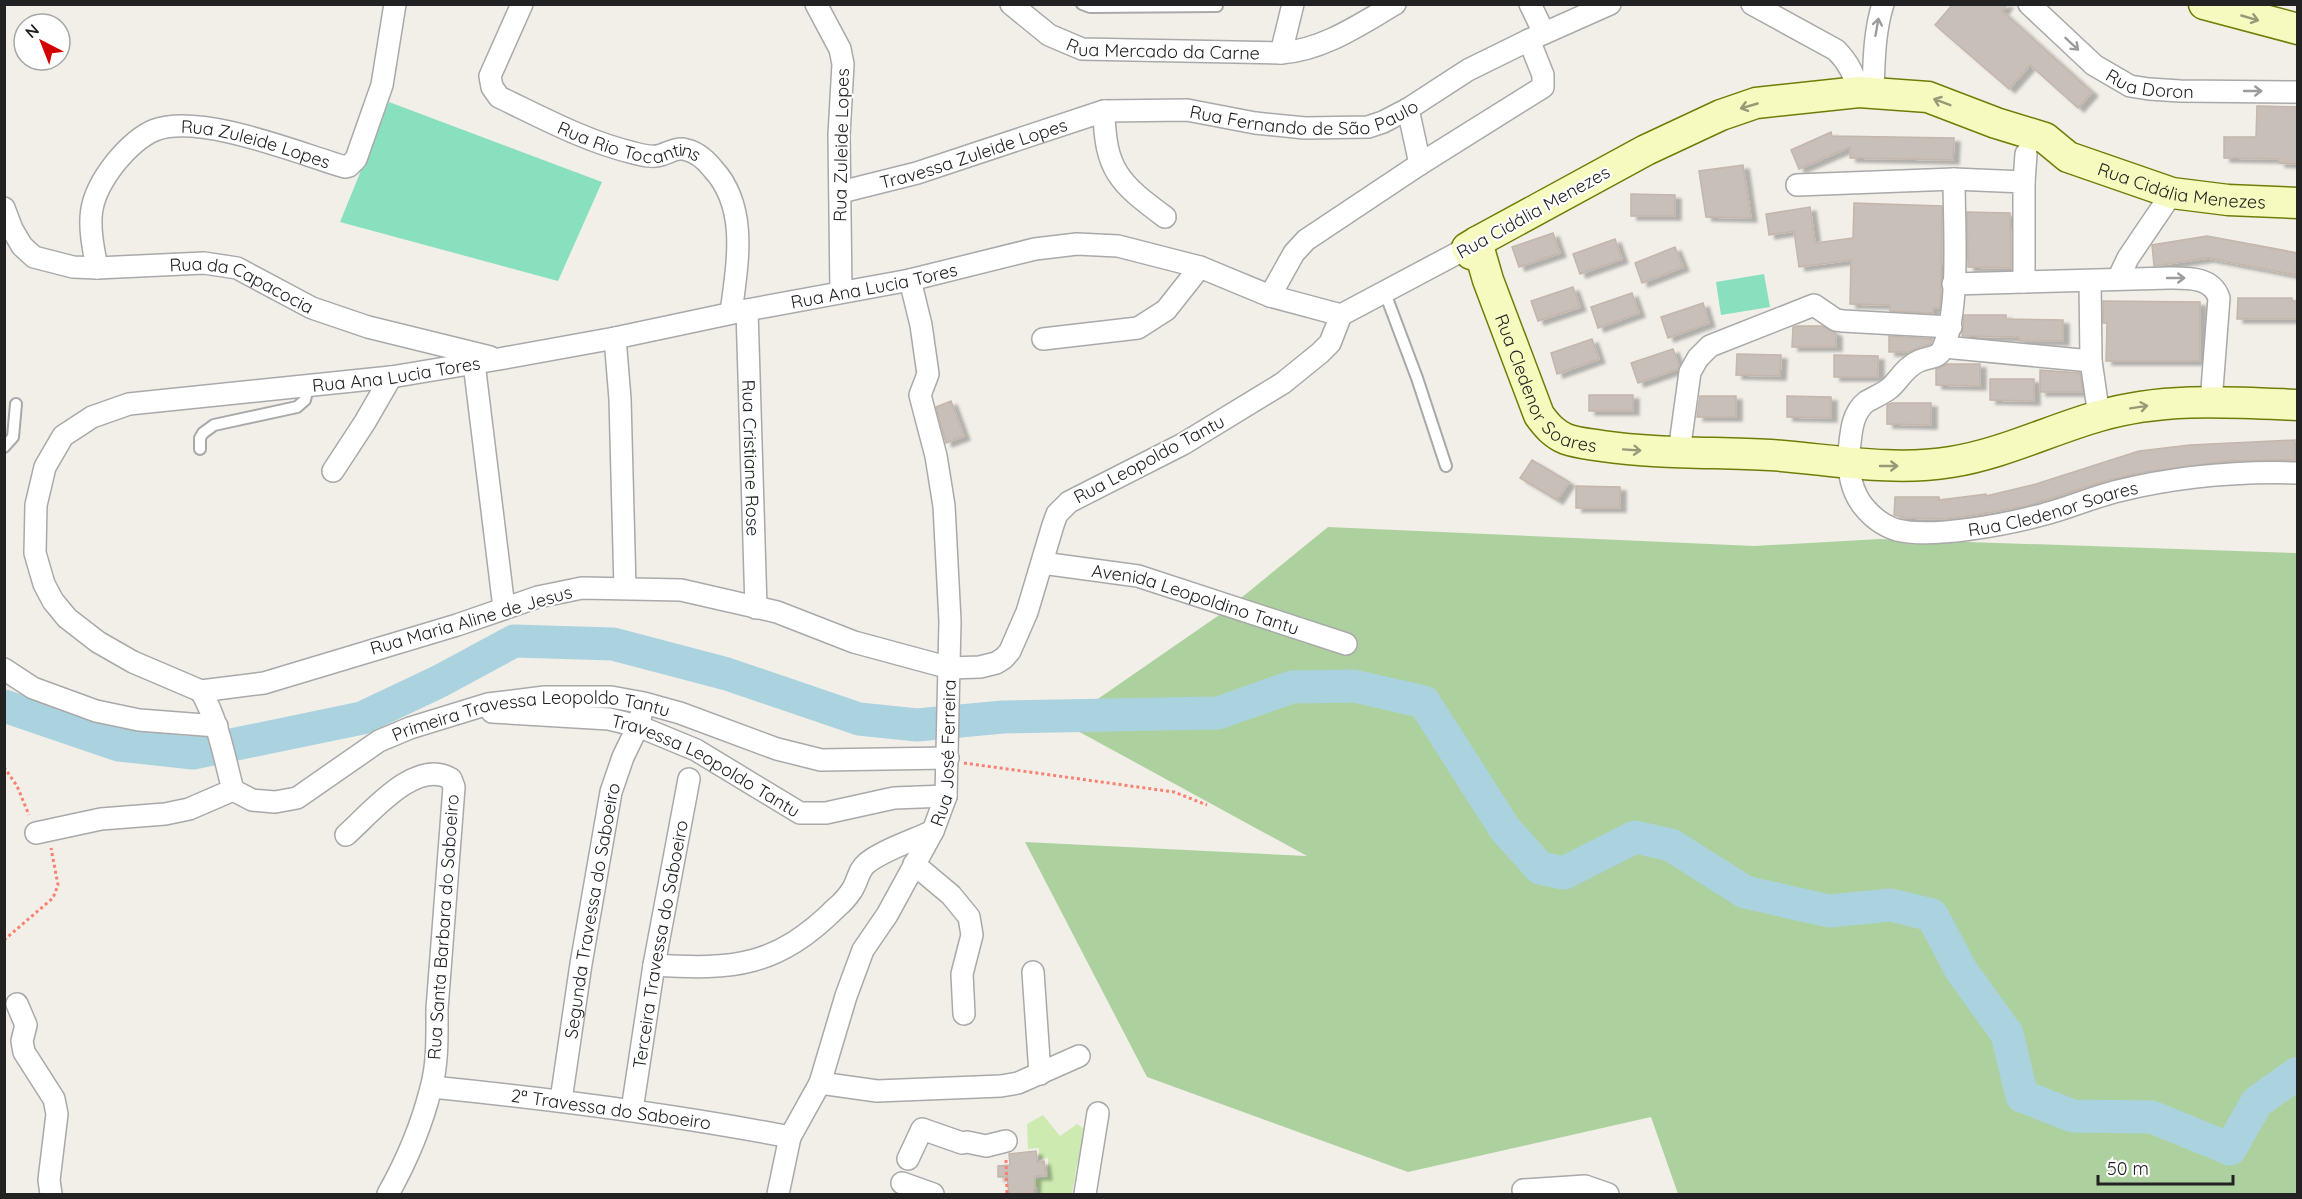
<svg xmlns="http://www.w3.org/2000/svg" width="2302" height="1199" viewBox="0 0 2302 1199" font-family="Quicksand,sans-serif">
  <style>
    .grass { fill: #cdebb0 }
    .forest { fill: #add19e }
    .pitch { fill: #88e0be }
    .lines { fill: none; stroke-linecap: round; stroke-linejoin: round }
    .river { stroke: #aad3df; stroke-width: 33 }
    .building { fill: #c7bfb8; stroke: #c4b6ab; stroke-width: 1.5; filter: url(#shadow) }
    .lane-casing { stroke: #a9a9a9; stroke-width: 14 }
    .street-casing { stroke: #a9a9a9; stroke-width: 24 }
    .secondary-casing { stroke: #707d05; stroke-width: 33 }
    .path { stroke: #fa8072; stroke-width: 3; stroke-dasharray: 3 3; stroke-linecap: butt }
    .lane { stroke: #fff; stroke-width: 10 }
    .street { stroke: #fff; stroke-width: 21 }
    .secondary { stroke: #f7fabf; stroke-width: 30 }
    .oneway { stroke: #979978 }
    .oneway2 { stroke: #9c9c9c }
    .labels { text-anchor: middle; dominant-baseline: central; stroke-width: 4.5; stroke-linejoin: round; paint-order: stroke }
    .street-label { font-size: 18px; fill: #222; stroke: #fff }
  </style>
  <defs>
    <filter id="shadow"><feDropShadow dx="6" dy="4" stdDeviation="1.5" flood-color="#0004"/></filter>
  </defs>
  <rect width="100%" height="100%" fill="#f2efe9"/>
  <!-- grass -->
  <path class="grass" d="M1043 1115 1060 1136 1077 1124 1087 1131 1077 1165 1072 1194H1038V1188L1035 1186 1034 1179 1048 1177V1158L1039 1159V1148L1028 1149 1027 1124Z"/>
  <!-- forest -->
  <path class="forest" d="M1328 527 1754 546 1880 539 2297 553V1194H1678L1651 1117 1408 1172 1147 1077 1025 842 1307 856 1063 723 1225 611Z"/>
  <!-- pitch -->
  <path class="pitch" d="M389 102 602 182 558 281 340 222Z
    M1764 274 1770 307 1721 315 1716 282Z"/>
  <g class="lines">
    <!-- river -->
    <path class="river" d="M4 706 119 745 193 753 362 718 440 681 514 641 613 644 727 674 859 719 917 725 1003 717 1218 713 1292 687 1354 686 1424 702 1505 829 1540 868 1564 873 1635 837 1671 845 1745 892 1829 911 1891 905 1932 915 1961 970 2007 1034 2022 1096 2073 1116 2152 1117 2230 1149 2257 1102 2298 1073"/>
  </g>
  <!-- building -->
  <path class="building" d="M1953 4H2007L2002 11 2092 92 2078 108 2030 65 2009 89 1935 25Z
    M2257 106 2298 107V164L2279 163V159L2224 158V137H2256Z
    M1831 132 1832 136 1954 138 1953 160 1850 158V147L1799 169 1791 150Z
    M1743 165 1751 218 1706 217 1699 171Z
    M1631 194 1675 195V216H1631Z
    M1854 203 1942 206 1941 288 1940 308H1933V313L1890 311V305L1850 304 1851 260 1799 267 1794 231 1769 235 1766 214 1810 207 1815 243 1853 238Z
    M1967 212 2010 213 2011 268 1968 267Z
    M1553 233 1560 253 1519 267 1512 247Z
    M2207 236 2298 253 2296 275 2208 258 2154 266 2152 245Z
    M1615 239 1622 259 1580 274 1573 254Z
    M1675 247 1683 267 1642 283 1635 263Z
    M1573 287 1580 307 1538 321 1531 301Z
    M1632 293 1639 313 1598 328 1591 307Z
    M2238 298H2292V301H2298V319H2237Z
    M2103 301 2200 302V361H2106L2107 323H2103Z
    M1703 303 1709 323 1668 338 1661 317Z
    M1964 315H2006V319L2063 320V341H2019V337L1962 336Z
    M1797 326H1822L1836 333V347H1792L1793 327Z
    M1889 336 1933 339 1930 344 1909 352H1889Z
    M1592 339 1599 359 1557 374 1551 353Z
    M1673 349 1679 366 1678 369 1638 383 1631 363Z
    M1737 354 1781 355 1780 376 1736 375Z
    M1834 355 1878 356V377H1834Z
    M1947 364H1980V386L1936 385V369Z
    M2040 370 2080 373 2083 392H2040Z
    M1990 379H2034V401L1990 400Z
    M1589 395H1633V411H1589Z
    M1700 396H1736V417H1697Z
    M1787 396 1831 397V418L1787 417Z
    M951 401 964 436 946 443 936 407Z
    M1892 403H1931V425L1887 424V405Z
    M2295 440 2296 460 2229 461 2145 472 2105 481 2027 506 1969 516 1945 519 1905 518 1894 515 1895 497H1939V500L1986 494V496L2036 484 2139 451 2190 445Z
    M1532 460 1569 482 1557 500 1520 478Z
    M1576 486 1620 487V508H1576Z
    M1036 1151 1037 1162 1044 1161 1046 1176H1035L1034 1194H1009L1007 1177H998V1166L1010 1165 1009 1154Z"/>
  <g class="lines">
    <defs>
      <path id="lane" d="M1082 4 1090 7 1217 6
        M1385 293 1417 378 1446 466
        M4 447 13 437 16 404
        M200 449V438L203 433 214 425 297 407 305 400 308 387"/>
      <g id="street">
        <path id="s1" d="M522 4 490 76 492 87 499 97C543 118 587 142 634 153 642 155 653 158 661 155 668 153 676 148 683 149 695 151 706 160 713 169 749 208 737 265 731 313"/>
        <path d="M816 4 840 49 843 64 839 135 841 292"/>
        <path id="s2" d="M1011 4 1049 35 1082 49 1281 53C1323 50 1359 25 1395 4"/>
        <path d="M1530 4 1544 33"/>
        <path d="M1752 4 1836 50C1849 63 1854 75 1859 92"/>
        <path id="s3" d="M2029 4 2094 65 2130 86 2149 89 2180 91 2298 92"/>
        <path d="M1281 53 1293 4"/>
        <path d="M1873 92C1874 62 1874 33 1883 4"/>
        <path d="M1104 111C1105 170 1119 183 1165 217"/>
        <path d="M1420 164 1543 87V75L1529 40"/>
        <path id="s4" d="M1954 179C1954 224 1960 306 1944 346 1939 359 1931 356 1919 361 1905 367 1900 379 1890 388 1883 394 1874 397 1866 402 1851 414 1851 435 1849 452 1847 470 1852 493 1864 507 1872 517 1884 526 1897 530 1932 539 2009 524 2045 514 2069 508 2093 497 2118 491 2176 477 2238 471 2298 473"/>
        <path d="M2024 182 2026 154"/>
        <path d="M1797 185 1954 179 2024 182V282"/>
        <path id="s5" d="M841 192 917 173 1104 111 1187 110 1255 123 1305 128 1368 127 1383 122 1408 109 1468 70 1529 40 1610 4"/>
        <path id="s6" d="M4 208 12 229 22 246 34 257 73 267 97 268 204 263 237 268 312 308 368 327 490 357"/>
        <path id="s7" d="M97 268C88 221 85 201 116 162 126 150 140 136 155 130 200 113 298 153 345 167L349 166 356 159 382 85 395 4"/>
        <path d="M2118 279 2128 258 2172 193"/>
        <path d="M2090 281 2091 361 2099 416"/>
        <path d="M1953 284 2170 278C2188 278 2212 277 2219 298L2211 402"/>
        <path d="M1270 296 1294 253 1306 240 1420 164 1408 109"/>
        <path id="s8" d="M747 310 756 608"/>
        <path id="s9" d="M1341 315 1330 343 1320 353 1283 383 1183 444 1069 502 1057 514 1053 525 1027 612 1010 651 1004 658 996 663 980 667 950 668 854 642 777 612 681 590 582 588 538 597 457 625 264 683 201 691 133 662 98 642 67 618 53 601 44 584 35 553 36 505 45 467 63 436 92 417 129 404 391 377 499 359 615 338 747 310 910 280 1035 249 1077 244 1118 246 1200 267 1270 296 1341 315 1467 248"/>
        <path d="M615 338 620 399 625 588"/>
        <path d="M1043 339 1138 328 1166 310 1200 267"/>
        <path d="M1944 347 2091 361"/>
        <path d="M474 363 504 608"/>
        <path d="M1679 452 1690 372 1698 358 1710 346 1814 305 1836 320 1843 321 1951 327"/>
        <path d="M333 471 365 422 391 377"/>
        <path id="s10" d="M1042 563 1138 576 1346 644"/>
        <path d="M4 669 33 688 96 711 139 720 217 726"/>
        <path id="s11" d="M201 691C218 721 224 756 233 790L252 800 275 802 297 798 379 741 410 728 488 704 545 697H611L644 703 680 713 777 749 821 760 948 758"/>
        <path id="s12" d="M492 712 609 719 638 726 696 750 800 813H826L894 798 946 796"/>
        <path d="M36 833 101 819 165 814 189 809 233 790"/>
        <path d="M346 835C370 814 416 757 451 779L454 787 437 1009C437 1035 438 1063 431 1088 422 1124 406 1162 388 1194"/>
        <path d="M914 864 951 895 969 917 972 935 962 974 964 1014"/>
        <path d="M654 965C734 970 777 967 837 907 842 903 848 896 852 890 858 881 858 870 867 863 883 850 914 840 933 831"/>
        <path d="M1033 972 1040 1074"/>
        <path d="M17 1004 26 1025 22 1041 24 1052 54 1099 57 1114 49 1180 51 1194"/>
        <path d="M820 1083 877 1091 1001 1086 1018 1083 1079 1056"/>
        <path d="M432 1087C552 1099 671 1114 790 1137"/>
        <path id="s13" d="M561 1100 581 964 611 792 623 757 638 726 641 715"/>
        <path id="s14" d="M632 1110 654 965 689 779"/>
        <path d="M908 1159 922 1129 962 1143 967 1142 986 1146 1006 1141"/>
        <path d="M902 1183 933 1194"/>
        <path d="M1523 1190 1585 1186 1608 1194"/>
        <path id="s15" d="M778 1194 790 1137 820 1083 846 996 863 950 887 915 933 831 946 796 950 621 944 506 936 456 920 395 928 374 921 325 910 280"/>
        <path d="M1085 1194 1098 1113"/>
      </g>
      <g id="secondary">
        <path d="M2204 4 2298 29"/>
        <path id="s16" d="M1477 242 1488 280 1539 415C1547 426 1554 434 1566 439 1577 443 1590 444 1602 446 1657 454 1714 452 1770 455 1830 459 1890 472 1951 462 2002 454 2050 430 2099 416 2163 397 2231 402 2298 405"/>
        <path id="s17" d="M1471 254 1467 248 1477 242 1646 150 1721 115 1756 103 1859 92 1928 97 1996 123 2045 138 2068 157 2172 193 2228 200 2298 203"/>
      </g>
    </defs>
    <!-- lane casing -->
    <use href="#lane" class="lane-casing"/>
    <!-- street casing -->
    <use href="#street" class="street-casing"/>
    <!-- secondary casing -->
    <use href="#secondary" class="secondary-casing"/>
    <!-- path -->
    <path class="path" d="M964 763 1174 792 1207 805
      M4 767 17 786 29 815
      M4 940 53 898 58 885 51 848
      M1006 1160 1007 1194"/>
    <!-- lane -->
    <use href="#lane" class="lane"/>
    <!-- street -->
    <use href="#street" class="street"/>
    <!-- secondary -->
    <use href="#secondary" class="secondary"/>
  </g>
  <!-- one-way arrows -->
  <defs><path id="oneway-shaft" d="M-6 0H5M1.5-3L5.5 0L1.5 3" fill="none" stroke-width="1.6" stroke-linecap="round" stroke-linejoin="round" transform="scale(1.5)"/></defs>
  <g class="oneway">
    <use href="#oneway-shaft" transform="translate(2250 18) rotate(16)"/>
    <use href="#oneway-shaft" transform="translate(1942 102) rotate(-159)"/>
    <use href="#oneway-shaft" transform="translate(1749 106) rotate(164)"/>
    <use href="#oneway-shaft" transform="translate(2139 407) rotate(-9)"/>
    <use href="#oneway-shaft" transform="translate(1632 450) rotate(4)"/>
    <use href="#oneway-shaft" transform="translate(1889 466)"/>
  </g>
  <g class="oneway2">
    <use href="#oneway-shaft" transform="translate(1877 27) rotate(-80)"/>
    <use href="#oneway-shaft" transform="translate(2072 44) rotate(43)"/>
    <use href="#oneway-shaft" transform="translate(2253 91)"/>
    <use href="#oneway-shaft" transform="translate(2176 278)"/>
  </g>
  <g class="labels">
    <!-- street labels -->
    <g class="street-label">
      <text stroke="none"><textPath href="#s2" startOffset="166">Rua Mercado da Carne</textPath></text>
      <text stroke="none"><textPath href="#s3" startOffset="150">Rua Doron</textPath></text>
      <text stroke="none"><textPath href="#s5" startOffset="478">Rua Fernando de São Paulo</textPath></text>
      <text stroke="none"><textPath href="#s1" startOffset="243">Rua Rio Tocantins</textPath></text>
      <text transform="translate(841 145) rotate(-89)">Rua Zuleide Lopes</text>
      <text stroke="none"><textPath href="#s7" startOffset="267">Rua Zuleide Lopes</textPath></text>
      <text stroke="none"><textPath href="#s5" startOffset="138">Travessa Zuleide Lopes</textPath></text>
      <text stroke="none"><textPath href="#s17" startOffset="776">Rua Cidália Menezes</textPath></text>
      <text transform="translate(1533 212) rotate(-29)">Rua Cidália Menezes</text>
      <text stroke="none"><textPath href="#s9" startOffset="2518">Rua Ana Lucia Tores</textPath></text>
      <text stroke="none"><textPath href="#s6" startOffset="272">Rua da Capacocia</textPath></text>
      <text stroke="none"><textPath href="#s9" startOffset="2032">Rua Ana Lucia Tores</textPath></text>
      <text stroke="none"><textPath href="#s16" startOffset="164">Rua Cledenor Soares</textPath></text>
      <text stroke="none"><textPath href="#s8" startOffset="148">Rua Cristiane Rose</textPath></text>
      <text transform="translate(1149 459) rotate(-28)">Rua Leopoldo Tantu</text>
      <text stroke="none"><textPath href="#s4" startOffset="579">Rua Cledenor Soares</textPath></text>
      <text stroke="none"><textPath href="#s10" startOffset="158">Avenida Leopoldino Tantu</textPath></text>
      <text transform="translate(471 620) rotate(-16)">Rua Maria Aline de Jesus</text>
      <text stroke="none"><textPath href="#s11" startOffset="428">Primeira Travessa Leopoldo Tantu</textPath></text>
      <text stroke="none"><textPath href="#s15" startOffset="478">Rua José Ferreira</textPath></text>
      <text stroke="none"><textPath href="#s12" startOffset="225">Travessa Leopoldo Tantu</textPath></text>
      <text stroke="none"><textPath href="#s13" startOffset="192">Segunda Travessa do Saboeiro</textPath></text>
      <text transform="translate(443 927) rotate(-86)">Rua Santa Barbara do Saboeiro</text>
      <text stroke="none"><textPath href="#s14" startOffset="168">Terceira Travessa do Saboeiro</textPath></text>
      <text transform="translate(611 1109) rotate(8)">2ª Travessa do Saboeiro</text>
    </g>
  </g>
  <!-- border -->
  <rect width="2302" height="1199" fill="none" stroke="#222222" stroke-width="12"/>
  <!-- north arrow -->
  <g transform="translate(42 42) rotate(318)"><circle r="28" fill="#ffffff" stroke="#a7a7a7" stroke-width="1.5"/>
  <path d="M0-4.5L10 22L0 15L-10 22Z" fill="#d40000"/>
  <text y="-9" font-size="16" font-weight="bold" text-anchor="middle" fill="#222222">N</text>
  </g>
  <!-- scale -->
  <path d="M2098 1175v9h135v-9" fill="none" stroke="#222222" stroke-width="3"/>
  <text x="2107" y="1175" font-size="18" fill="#222222" stroke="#ffffff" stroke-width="4.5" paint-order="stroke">50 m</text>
</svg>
